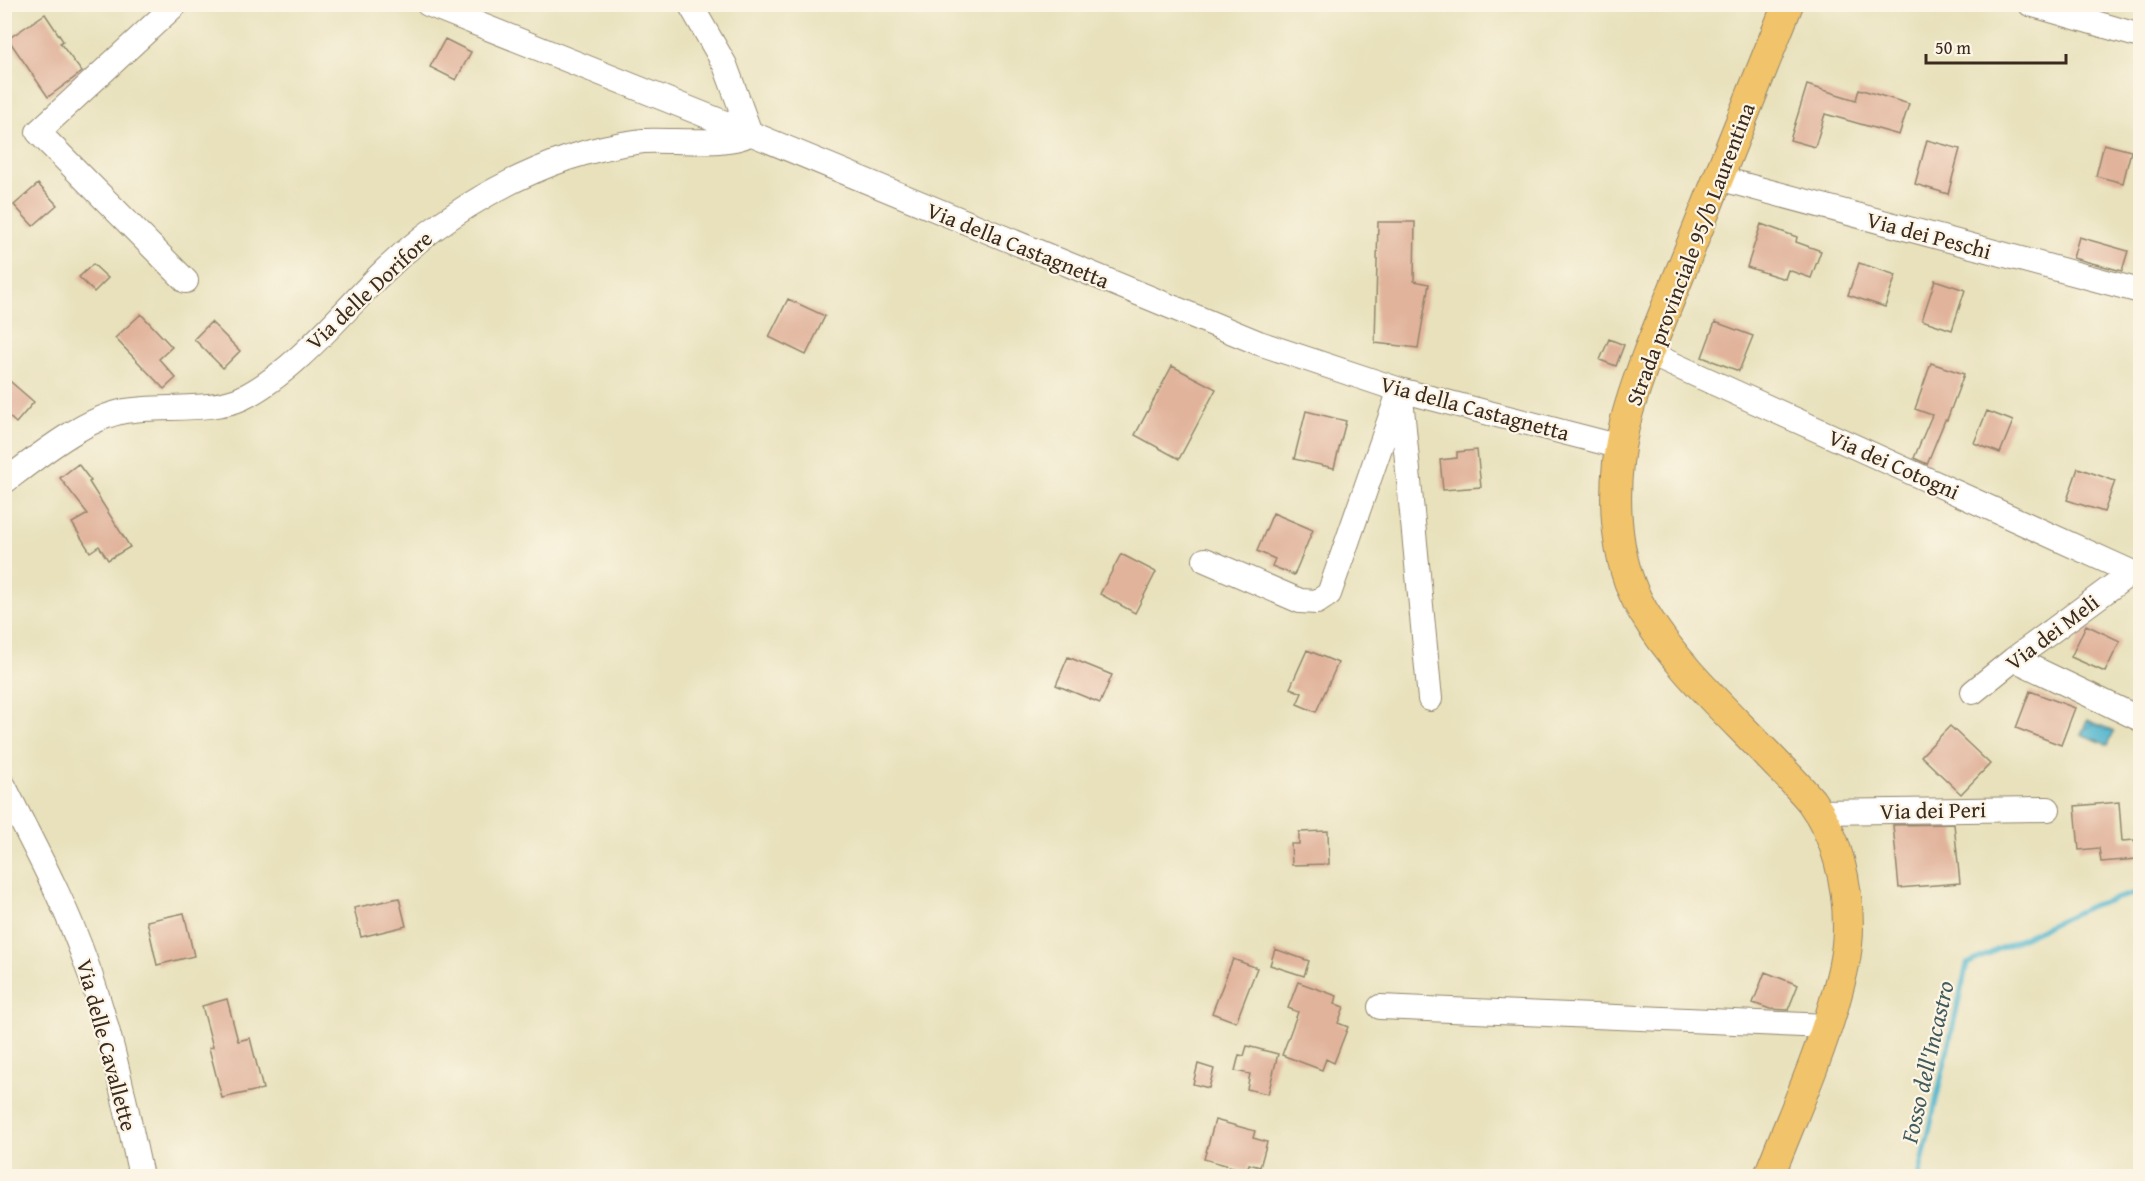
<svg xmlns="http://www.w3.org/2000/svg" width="2145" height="1181" viewBox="0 0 2145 1181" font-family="'Gentium Book Plus',serif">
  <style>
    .water { fill: url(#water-waves); stroke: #457076; stroke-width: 1.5 }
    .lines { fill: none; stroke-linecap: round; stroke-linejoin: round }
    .stream { stroke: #4fb5ce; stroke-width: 5 }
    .building { fill: #e1b39b }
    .minor-casing { stroke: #92866d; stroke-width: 26 }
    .major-casing { stroke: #92866d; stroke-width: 32 }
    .minor { stroke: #fff; stroke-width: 24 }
    .major { stroke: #f1c36a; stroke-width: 30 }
    .labels { text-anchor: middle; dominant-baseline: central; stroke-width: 4.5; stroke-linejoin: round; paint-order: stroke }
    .street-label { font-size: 22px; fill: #3b2a1e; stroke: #fcf5e5 }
    .water-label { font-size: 24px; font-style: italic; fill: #425b5c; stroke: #fcf5e5 }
  </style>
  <defs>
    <pattern id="water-waves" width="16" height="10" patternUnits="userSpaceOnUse" patternTransform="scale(1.5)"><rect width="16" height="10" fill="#4fb5ce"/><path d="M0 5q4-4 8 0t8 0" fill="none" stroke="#4393a7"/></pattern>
  </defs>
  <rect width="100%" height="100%" fill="#fcf5e5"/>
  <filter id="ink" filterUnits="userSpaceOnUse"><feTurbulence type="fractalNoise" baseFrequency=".0167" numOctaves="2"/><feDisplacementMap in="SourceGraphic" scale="12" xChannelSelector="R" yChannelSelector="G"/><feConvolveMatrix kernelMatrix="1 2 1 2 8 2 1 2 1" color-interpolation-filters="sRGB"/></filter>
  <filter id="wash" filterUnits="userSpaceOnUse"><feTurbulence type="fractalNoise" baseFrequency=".008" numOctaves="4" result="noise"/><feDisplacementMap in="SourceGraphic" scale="24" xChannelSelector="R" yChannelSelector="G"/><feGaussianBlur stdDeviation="1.35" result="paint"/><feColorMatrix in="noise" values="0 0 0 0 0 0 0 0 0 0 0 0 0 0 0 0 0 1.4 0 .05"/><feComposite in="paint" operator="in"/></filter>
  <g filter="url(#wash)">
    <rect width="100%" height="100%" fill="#e8e1bc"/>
    <!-- water -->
    <path class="water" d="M2087 720 2114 731 2108 745 2081 734Z"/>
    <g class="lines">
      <!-- stream -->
      <path class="stream" d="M1919 1176 1967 964 2093 905 2140 892"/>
    </g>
    <g id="blocks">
      <!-- building -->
      <path class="building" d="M45 14 63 41 60 43 82 72 48 97 8 39Z
        M445 39 471 52 456 80 430 67Z
        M1807 85 1856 100 1859 89 1909 104 1899 135 1825 114 1815 147 1790 140Z
        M1927 140 1960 149 1948 194 1915 184Z
        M2104 144 2131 151 2123 183 2096 176Z
        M38 184 57 205 33 226 14 205Z
        M1378 222H1415L1414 281 1429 284 1418 348 1375 343Z
        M1761 224 1797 237 1796 242 1821 251 1811 278 1788 270 1785 279 1747 267Z
        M2079 237 2128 251 2122 271 2073 258Z
        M1859 263 1896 275 1885 307 1848 295Z
        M93 264 108 278 94 292 79 277Z
        M1935 280 1965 290 1952 330 1922 320Z
        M788 299 825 316 806 355 769 337Z
        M141 314 172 347 159 359 176 378 164 389 115 338Z
        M211 322 240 351 223 368 194 339Z
        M1715 322 1753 336 1739 371 1702 357Z
        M1609 339 1624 345 1616 366 1600 360Z
        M1931 363 1964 374 1947 420H1945L1927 464 1914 458 1932 415 1915 409Z
        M1172 366 1216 389 1179 459 1135 435Z
        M4 376 34 402 16 423 4 412Z
        M1306 411 1346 421 1334 468 1294 459Z
        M1987 411 2013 421 2000 453 1974 443Z
        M1477 450 1481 487 1443 490 1440 460 1457 458V452Z
        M78 464 91 481 89 482 130 547 108 560 99 546 90 552 72 523 88 514 60 478Z
        M2078 468 2115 481 2104 512 2067 500Z
        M1273 513 1313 530 1294 575 1272 566 1275 559 1257 551Z
        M1121 554 1156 572 1135 613 1100 594Z
        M2086 625 2120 641 2105 672 2071 657Z
        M1307 650 1338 663 1316 712 1297 704 1302 693 1290 688Z
        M1068 657 1112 675 1100 703 1056 685Z
        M2030 691 2075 708 2061 745 2016 728Z
        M1950 726 1990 764 1961 794 1921 756Z
        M2119 802 2122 841 2135 840 2137 859 2101 862 2099 848 2079 850 2075 806Z
        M1954 824 1960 883 1899 888 1893 825Z
        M1328 831 1329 864 1292 865 1291 844H1299V832Z
        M399 898 406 926 361 937 354 908Z
        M184 913 194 956 157 965 147 921Z
        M1275 949 1309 961 1304 976 1270 965Z
        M1233 959 1257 968 1236 1022 1212 1013Z
        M1765 972 1798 985 1788 1010 1770 1009 1753 1003Z
        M1298 982 1337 996 1335 1004 1344 1007 1338 1023 1348 1027 1334 1063 1326 1059 1322 1070 1282 1055 1298 1012 1288 1008Z
        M227 999 238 1041 250 1038 263 1089 222 1098 209 1048 213 1047 202 1006Z
        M1247 1046 1278 1054 1268 1094 1247 1089 1250 1074 1235 1071 1239 1055 1244 1056Z
        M1198 1064 1214 1069 1209 1088 1193 1084Z
        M1215 1120 1255 1131 1253 1138 1267 1142 1260 1167 1249 1164 1247 1171 1204 1159Z"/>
    </g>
  </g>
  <g filter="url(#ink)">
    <use href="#blocks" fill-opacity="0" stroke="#92866d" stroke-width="1.5"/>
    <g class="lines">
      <defs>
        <path id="minor" d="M176 4 38 132 186 281
          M428 4 750 133 1259 343 1400 390 1621 447
          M2030 4 2140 36
          M1718 178 2140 291
          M1648 353 2140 576
          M1401 398 1430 699
          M4 482C37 457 85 418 125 411 158 405 213 412 242 398 293 373 340 315 380 275 433 223 498 182 568 158 592 150 618 144 643 141 668 139 734 147 750 133L725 65 690 4
          M1205 560 1300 601 1317 602 1329 594 1400 390
          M2014 659 2140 719
          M1973 692 2014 659 2132 572
          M4 786C32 843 64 900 85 960 111 1030 125 1104 141 1176
          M1818 812 2048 809
          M1380 1007 1827 1026"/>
        <path id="major" d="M1769 1176C1791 1119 1817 1063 1834 1004 1841 979 1848 954 1848 927 1848 884 1837 836 1811 801 1797 784 1781 769 1767 754 1724 709 1675 665 1643 611 1612 559 1611 485 1624 427 1630 402 1639 377 1648 353L1788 4"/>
      </defs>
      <!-- minor casing -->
      <use href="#minor" class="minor-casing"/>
      <!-- major casing -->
      <use href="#major" class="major-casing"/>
      <!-- minor -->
      <use href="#minor" class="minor"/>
      <!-- major -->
      <use href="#major" class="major"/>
    </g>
  </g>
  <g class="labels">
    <!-- street labels -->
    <g class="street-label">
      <text transform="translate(1929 235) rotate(15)">Via dei Peschi</text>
      <text transform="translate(1018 245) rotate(22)">Via della Castagnetta</text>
      <text transform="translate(1690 254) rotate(-69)">Strada provinciale 95/b Laurentina</text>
      <text transform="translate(369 290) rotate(-43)">Via delle Dorifore</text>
      <text transform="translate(1475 408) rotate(15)">Via della Castagnetta</text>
      <text transform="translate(1894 464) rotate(24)">Via dei Cotogni</text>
      <text transform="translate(2052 632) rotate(-37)">Via dei Meli</text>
      <text transform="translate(1933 810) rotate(-1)">Via dei Peri</text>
      <text transform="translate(107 1045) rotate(75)">Via delle Cavallette</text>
    </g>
    <!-- water labels -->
    <g class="water-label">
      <text transform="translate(1927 1062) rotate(-77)">Fosso dell'Incastro</text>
    </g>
  </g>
  <!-- margin -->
  <rect width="2145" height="1181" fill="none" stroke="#fcf5e5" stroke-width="24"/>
  <!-- scale -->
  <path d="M1926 54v9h140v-9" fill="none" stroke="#3b2a1e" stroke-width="3"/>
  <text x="1935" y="54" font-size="18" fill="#3b2a1e" stroke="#fcf5e5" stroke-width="4.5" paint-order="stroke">50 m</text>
</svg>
